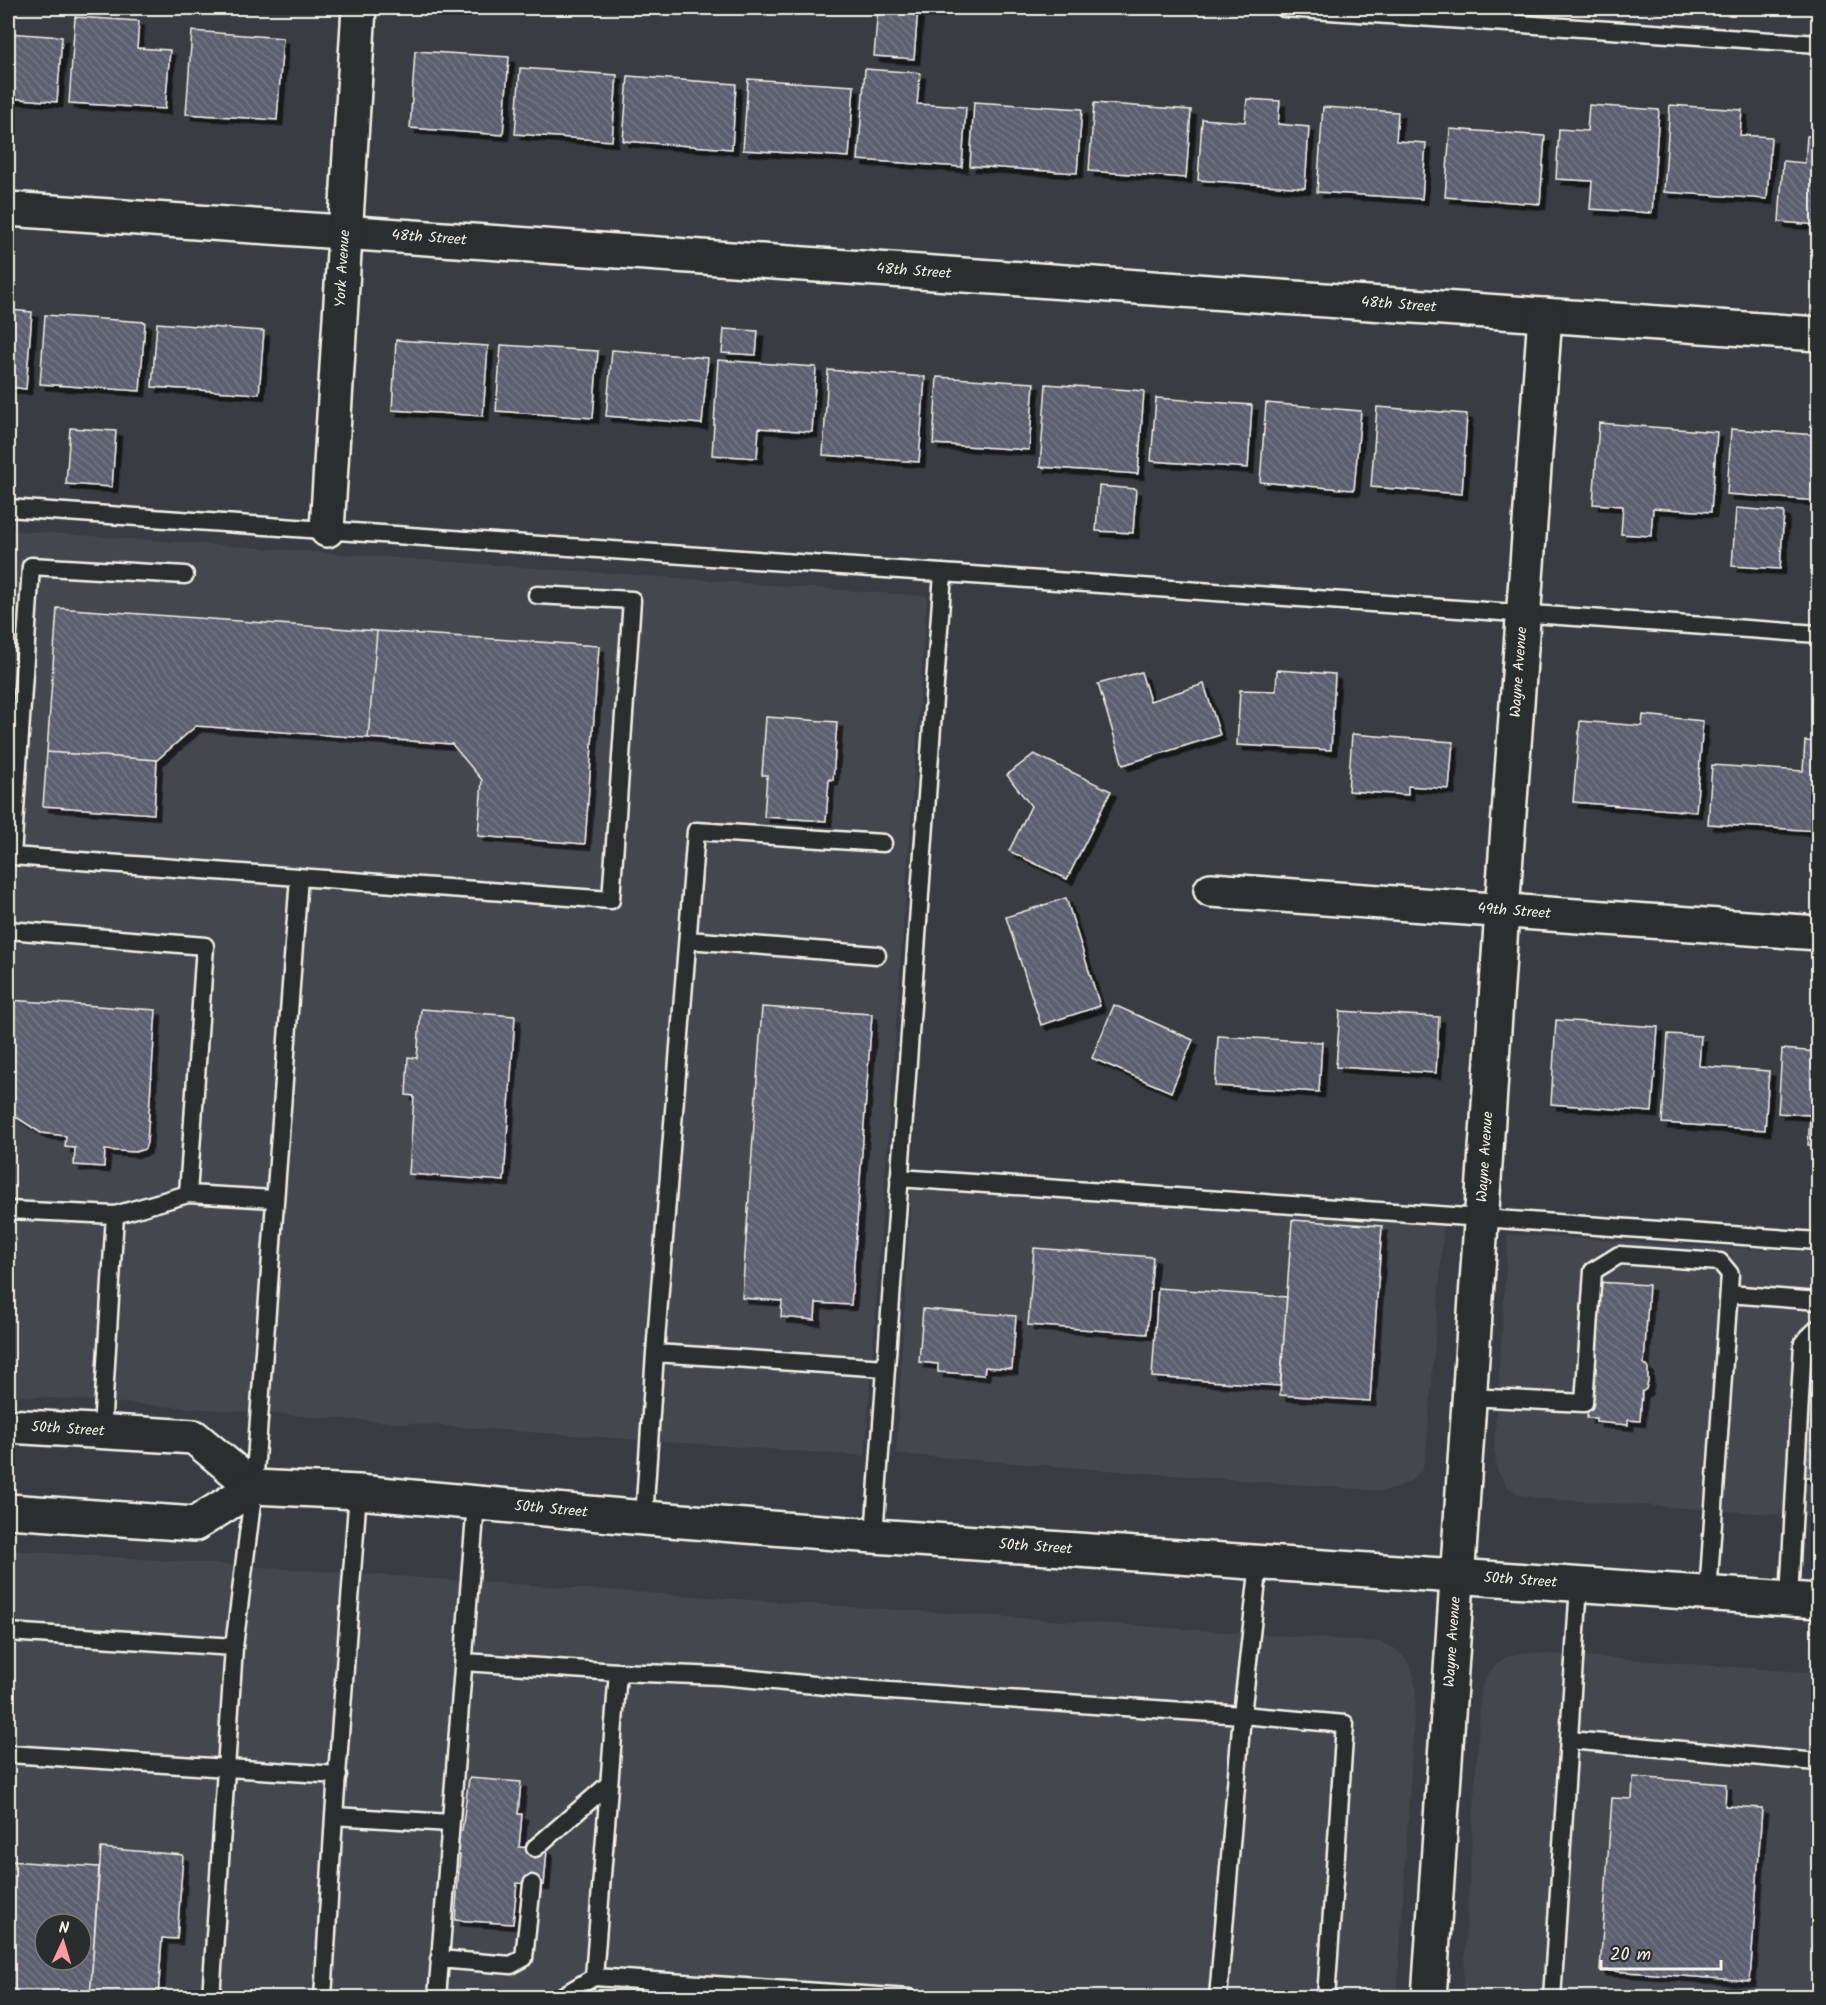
<svg xmlns="http://www.w3.org/2000/svg" width="1826" height="2005" viewBox="0 0 1826 2005" font-family="Kalam,sans-serif">
  <style>
    .built { fill: #444650; fill-rule: evenodd }
    .building { fill: url(#building-back-hatch); stroke: #f4f1e8; stroke-width: 1.5; fill-rule: evenodd; filter: url(#shadow) }
    .lines { fill: none; stroke-linecap: round; stroke-linejoin: round }
    .service-casing { stroke: #f4f1e8; stroke-width: 21 }
    .minor-casing { stroke: #f4f1e8; stroke-width: 38 }
    .secondary-casing { stroke: #f4f1e8; stroke-width: 38 }
    .service { stroke: #2a2d2e; stroke-width: 16 }
    .minor { stroke: #2a2d2e; stroke-width: 33 }
    .secondary { stroke: #2a2d2e; stroke-width: 33 }
    .labels { text-anchor: middle; dominant-baseline: central; stroke-width: 4.5; stroke-linejoin: round; paint-order: stroke }
    .street-label { font-size: 15px; fill: #f4f1e8; stroke: #2a2d2e }
  </style>
  <defs>
    <pattern id="building-back-hatch" width="6" height="6" patternUnits="userSpaceOnUse" patternTransform="scale(1.5)"><rect width="6" height="6" fill="#5c5e70"/><path d="M-1 5l2 2M0 0l6 6M5-1l2 2" fill="none" stroke="#747684"/></pattern>
    <filter id="shadow"><feDropShadow dx="5.5" dy="5.5" stdDeviation="0" flood-color="#0009"/></filter>
  </defs>
  <rect width="100%" height="100%" fill="#393c42"/>
  <filter id="ink" filterUnits="userSpaceOnUse"><feTurbulence type="fractalNoise" baseFrequency=".0167" numOctaves="2"/><feDisplacementMap in="SourceGraphic" scale="12" xChannelSelector="R" yChannelSelector="G"/><feConvolveMatrix kernelMatrix="1 2 1 2 8 2 1 2 1" color-interpolation-filters="sRGB"/></filter>
  <g filter="url(#ink)">
    <!-- built -->
    <path class="built" d="M8 530 927 596 865 1456 8 1395Z
      M911 1190 1444 1224 1426 1456 1422 1470 1410 1481 1397 1488 1382 1491 896 1454Z
      M1508 1234 1818 1253V1517L1535 1498 1520 1495 1508 1487 1497 1470 1494 1449Z
      M8 1550 1379 1642 1394 1648 1406 1659 1413 1673 1416 1689 1397 1997H8ZM45 1924H81V1960H45Z
      M1526 1652 1818 1673V1997L1462 1998 1481 1689 1487 1675 1497 1663 1511 1655Z"/>
    <!-- building -->
    <path class="building" d="M878 8H918L914 59 874 56Z
      M75 17 139 21 137 48 170 50 165 109 69 103Z
      M192 31 283 38 277 120 186 114Z
      M8 33 62 37 57 102 8 98Z
      M415 51 509 57 503 135 410 128Z
      M520 68 617 75 612 141 515 134Z
      M865 69 920 73 917 104 966 107 962 167 858 160Z
      M628 76 736 84 732 149 623 141Z
      M748 79 854 86 849 157 743 150Z
      M1247 99 1280 101 1278 124 1309 127 1305 188 1198 180 1202 119 1245 122Z
      M974 102 1082 109 1077 173 970 166Z
      M1094 103 1191 110 1186 178 1089 171Z
      M1589 105 1659 110 1652 213 1590 209 1592 181 1556 179 1559 129 1587 131Z
      M1670 105 1742 110 1740 135 1771 137 1767 199 1664 192Z
      M1323 107 1398 112 1396 141 1426 143 1422 199 1317 192Z
      M1450 129 1545 136 1540 204 1445 197Z
      M1807 136 1818 137V225L1779 222 1783 161 1805 163Z
      M8 310 32 312 26 389 8 387Z
      M45 315 145 322 140 391 40 384Z
      M157 323 264 331 259 394 152 387Z
      M724 329 758 331 756 355 722 353Z
      M396 340 488 346 483 416 392 410Z
      M501 345 598 351 593 418 496 411Z
      M612 350 708 358 702 424 606 416Z
      M718 360 816 367 812 432 759 428 757 458 712 455Z
      M828 370 925 377 919 462 823 455Z
      M937 377 1034 383 1029 450 933 444Z
      M1046 384 1144 391 1138 474 1040 467Z
      M1156 398 1252 405 1248 468 1151 461Z
      M1266 403 1361 411 1354 490 1260 482Z
      M1377 407 1467 414 1462 494 1371 487Z
      M1599 423 1717 432 1711 512 1653 508 1651 536 1621 534 1623 506 1593 504Z
      M70 428 116 431 112 487 66 484Z
      M1731 429 1818 435V501L1727 494Z
      M1099 486 1136 489 1133 533 1096 531Z
      M1736 508 1784 512 1780 569 1732 566Z
      M57 608 377 631 368 738 196 726 157 760 47 752Z
      M377 631 599 646 585 844 478 836 482 780 452 744 368 738Z
      M1277 670 1335 674 1331 750 1237 745 1240 690 1276 691Z
      M1141 672 1150 701 1204 684 1220 735 1123 765 1098 684Z
      M1643 715 1703 721 1696 812 1573 802 1580 721 1642 726Z
      M766 717 837 722 833 780 829 779 826 821 764 817 767 775H762Z
      M1352 734 1453 742 1449 789 1408 786V795L1348 791Z
      M1805 741 1818 742V831L1708 824 1712 765 1803 771Z
      M47 752 157 760 154 814 43 806Z
      M1034 754 1111 791 1067 879 1009 851 1031 806 1007 775Z
      M1066 898 1100 1006 1041 1025 1006 917Z
      M8 1000 156 1010 147 1142 145 1149 135 1152 105 1150 104 1167 74 1165 75 1148 65 1147 66 1136 41 1133 16 1117 8 1107Z
      M1114 1005 1193 1040 1171 1092 1092 1058Z
      M762 1007 872 1014 851 1305 816 1303 815 1320 781 1317 782 1301 742 1298Z
      M421 1009 515 1016 504 1181 409 1174 414 1096 406 1095 408 1057 417 1058Z
      M1340 1011 1439 1017 1436 1073 1336 1067Z
      M1556 1020 1658 1027 1652 1112 1551 1104Z
      M1668 1034 1701 1036 1699 1066 1769 1071 1765 1130 1662 1123Z
      M1218 1036 1322 1042 1319 1092 1215 1086Z
      M1782 1049 1818 1052V1146L1808 1145 1810 1115 1778 1113Z
      M1292 1220 1382 1226 1370 1401 1280 1395Z
      M1034 1248 1153 1257 1147 1334 1028 1325Z
      M1596 1282 1649 1285 1644 1364 1648 1367V1381L1646 1389 1642 1392 1640 1421 1628 1420V1425L1596 1422V1418H1587Z
      M1158 1288 1287 1297 1280 1386 1152 1377Z
      M923 1309 1016 1316 1012 1369 985 1367 984 1375 938 1372V1364L919 1362Z
      M1806 1352H1818V1478L1797 1476Z
      M1633 1777 1726 1784 1725 1806 1762 1808 1750 1981 1600 1970 1612 1798 1632 1799Z
      M469 1778 521 1782 518 1814H522L519 1847 547 1849 544 1885 517 1883 513 1924 455 1920 460 1855H455L457 1831H462Z
      M101 1848 183 1855 177 1939 162 1938 158 1998H90Z
      M8 1861 99 1867 90 1998H8ZM45 1924H81V1960H45Z"/>
    <g class="lines">
      <defs>
        <path id="service" d="M1284 8 1818 44
          M8 508 1818 634
          M185 575 31 566 12 856 611 900 632 600 537 595
          M8 930 205 946 188 1194
          M688 940 877 955
          M899 1178 1818 1241
          M8 1210 115 1215 102 1430
          M115 1215 188 1194 274 1199
          M1729 1294 1818 1301
          M655 1353 886 1368
          M1469 1397 1584 1403 1593 1271 1619 1255 1720 1262 1730 1274 1708 1594
          M644 1518 655 1353 696 831 883 843
          M874 1536 943 573
          M1789 1598 1803 1343 1818 1328
          M8 1632 234 1647
          M464 1662 618 1672 721 1676 846 1688 1242 1715 1345 1724 1326 1998
          M1569 1740 1818 1762
          M8 1754 338 1775
          M334 1816 450 1823
          M535 1848 609 1784
          M439 1959 511 1965 524 1958 532 1884
          M594 1977 618 1672
          M211 1998 234 1647 254 1487 299 877
          M323 1998 334 1816 358 1492
          M437 1998 476 1503
          M559 1998 594 1977 909 1998
          M1218 1998 1242 1715 1259 1563
          M1552 1998 1579 1585"/>
        <g id="minor">
          <path id="s1" d="M8 209 1818 334"/>
          <path id="s2" d="M327 530 359 8"/>
          <path id="s3" d="M1211 890 1818 933"/>
          <path id="s4" d="M1429 1998 1502 911 1545 315"/>
        </g>
        <g id="secondary">
          <path id="s5" d="M8 1426 194 1437 254 1487"/>
          <path id="s6" d="M8 1511 195 1524 254 1487 358 1492 644 1518 874 1536 1818 1601"/>
        </g>
      </defs>
      <!-- service casing -->
      <use href="#service" class="service-casing"/>
      <!-- minor casing -->
      <use href="#minor" class="minor-casing"/>
      <!-- secondary casing -->
      <use href="#secondary" class="secondary-casing"/>
      <!-- service -->
      <use href="#service" class="service"/>
      <!-- minor -->
      <use href="#minor" class="minor"/>
      <!-- secondary -->
      <use href="#secondary" class="secondary"/>
    </g>
  </g>
  <g class="labels">
    <!-- street labels -->
    <g class="street-label">
      <text stroke="none"><textPath href="#s1" startOffset="422">48th Street</textPath></text>
      <text stroke="none"><textPath href="#s2" startOffset="262">York Avenue</textPath></text>
      <text stroke="none"><textPath href="#s1" startOffset="908">48th Street</textPath></text>
      <text stroke="none"><textPath href="#s1" startOffset="1394">48th Street</textPath></text>
      <text stroke="none"><textPath href="#s4" startOffset="1329">Wayne Avenue</textPath></text>
      <text stroke="none"><textPath href="#s3" startOffset="304">49th Street</textPath></text>
      <text stroke="none"><textPath href="#s4" startOffset="843">Wayne Avenue</textPath></text>
      <text stroke="none"><textPath href="#s5" startOffset="60">50th Street</textPath></text>
      <text stroke="none"><textPath href="#s6" startOffset="555">50th Street</textPath></text>
      <text stroke="none"><textPath href="#s6" startOffset="1041">50th Street</textPath></text>
      <text stroke="none"><textPath href="#s6" startOffset="1527">50th Street</textPath></text>
      <text stroke="none"><textPath href="#s4" startOffset="357">Wayne Avenue</textPath></text>
    </g>
  </g>
  <!-- margin -->
  <rect width="1826" height="2005" fill="none" stroke="#2a2d2e" stroke-width="30"/>
  <rect x="15" y="15" width="1796" height="1975" fill="none" stroke="#f4f1e8" stroke-width="2" filter="url(#ink)"/>
  <!-- north arrow -->
  <g transform="translate(63 1942) rotate(4)"><circle r="28" fill="#2a2d2e" stroke="#7b7b78" stroke-width="1.5"/>
  <path d="M0-4.5L10 22L0 15L-10 22Z" fill="#ff9aa2"/>
  <text y="-9" font-size="16" font-weight="bold" text-anchor="middle" fill="#f4f1e8">N</text>
  </g>
  <!-- scale -->
  <path d="M1601 1960v9h120v-9" fill="none" stroke="#f4f1e8" stroke-width="3"/>
  <text x="1610" y="1960" font-size="18" fill="#f4f1e8" stroke="#2a2d2e" stroke-width="4.5" paint-order="stroke">20 m</text>
</svg>
